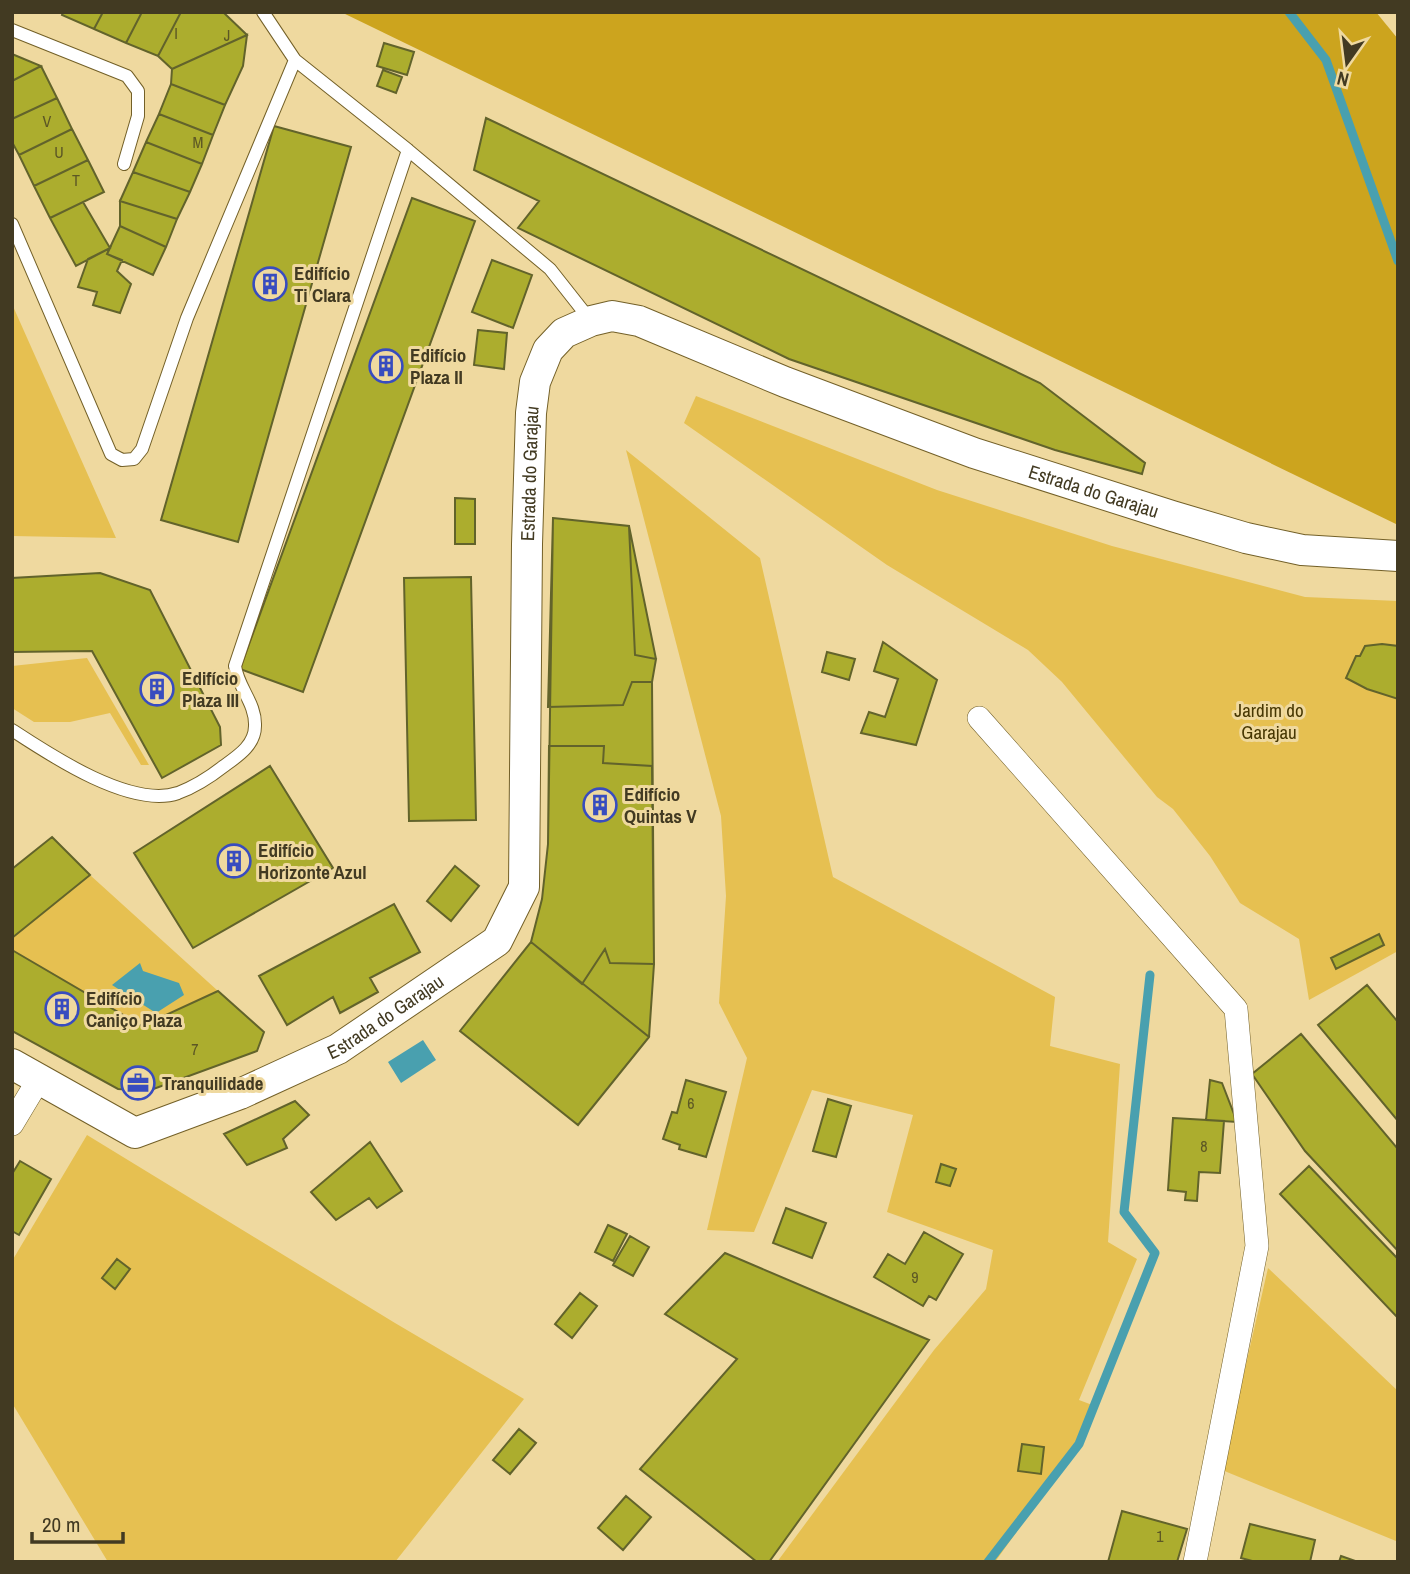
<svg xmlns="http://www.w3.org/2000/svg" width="1410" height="1574" viewBox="0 0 1410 1574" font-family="'Archivo Narrow',sans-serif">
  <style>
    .green { fill: #e6c051 }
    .forest { fill: #cca41e }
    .water { fill: #49a0af }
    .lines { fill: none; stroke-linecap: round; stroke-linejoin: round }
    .stream { stroke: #49a0af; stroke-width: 9 }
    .building { fill: #acad2e; stroke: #62632b; stroke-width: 2 }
    .service-casing { stroke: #736028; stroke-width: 14 }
    .minor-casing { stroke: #736028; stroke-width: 24 }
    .tertiary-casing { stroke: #736028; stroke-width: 32 }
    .service { stroke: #fff; stroke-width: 12 }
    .minor { stroke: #fff; stroke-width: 23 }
    .tertiary { stroke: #fff; stroke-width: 30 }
    .labels { text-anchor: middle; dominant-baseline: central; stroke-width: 6; stroke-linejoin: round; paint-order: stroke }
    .number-label { font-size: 16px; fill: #5c5725 }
    .poi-label { font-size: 19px; font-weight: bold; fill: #423a22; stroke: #efd99f; text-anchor: start }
    .street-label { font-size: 19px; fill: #423a22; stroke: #efd99f }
    .park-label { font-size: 19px; fill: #473702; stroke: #efd99f }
  </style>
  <rect width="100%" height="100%" fill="#efd99f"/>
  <!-- green -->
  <path class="green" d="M12 304 116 538 12 536Z
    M696 396 937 490 1112 546 1305 597 1398 601V951L1309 1000 1299 939 1240 903 1210 856 1173 809 1157 797 1062 682 1028 650 887 565 684 423Z
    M626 450 760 558 833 877 1055 997 1050 1046 1120 1064 1108 1242 1137 1259 1079 1400 1095 1406 1079 1444 995 1562H777L934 1350 986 1289 993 1250 887 1212 913 1115 812 1090 754 1232 707 1230 747 1058 719 1003 726 896 721 816Z
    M87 658 149 765H141L110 713 70 722H34L12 708V666Z
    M90 875 218 991 142 1026 12 950V938Z
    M87 1135 395 1323 524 1399 395 1562H108L12 1403V1261Z
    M1268 1268 1398 1391 1396 1541 1222 1470Z"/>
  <!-- forest -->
  <path class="forest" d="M341 12H1376L1398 39V525Z"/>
  <!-- water -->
  <path class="water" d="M140 963 143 971 179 983 184 995 156 1013 112 985Z
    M423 1040 436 1060 401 1083 388 1062Z"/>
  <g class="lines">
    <!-- stream -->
    <path class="stream" d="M1289 12 1326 60 1398 261
      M988 1562 1079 1444 1155 1253 1124 1212 1150 975"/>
  </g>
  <!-- building -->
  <path class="building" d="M63 12H103L94 29 62 15Z
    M103 12H142L126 43 94 29Z
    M142 12H181L158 56 126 43Z
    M181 12H223L247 35 172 69 158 56Z
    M247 35 243 66 225 105 171 84 172 69Z
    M384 43 414 52 407 75 377 66Z
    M12 54 41 66 12 81Z
    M41 66 57 98 12 119V81Z
    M383 70 402 77 396 93 377 86Z
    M171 84 225 105 213 135 159 114Z
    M57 98 72 129 19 155 12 142V119Z
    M159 114 213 135 202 164 146 142Z
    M486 118 1040 383 1145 463 1142 474 1055 450 789 359 518 228 539 201 474 170Z
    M274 126 351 147 238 542 161 520Z
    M72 129 88 160 34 186 19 155Z
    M146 142 202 164 190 192 133 172Z
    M88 160 104 192 50 218 34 186Z
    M133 172 190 192 177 219 120 201Z
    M412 198 475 221 303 692 240 669Z
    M120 201 177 219 166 247 120 226Z
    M83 202 110 248 76 266 50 218Z
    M120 226 166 247 153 275 107 254Z
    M110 248 107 254 122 260 117 271 131 284 120 313 93 305 97 292 78 287 88 259Z
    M492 260 532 275 513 328 472 312Z
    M478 330 507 333 504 369 474 365Z
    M455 498 475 499V544H455Z
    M553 518 629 526 635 655 656 659 652 682H632L623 705 548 707Z
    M553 518 629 526 656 659 652 682 654 964 649 1037 578 1125 460 1031 531 942 542 899 548 844Z
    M100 573 150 590 220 727 221 745 162 778 92 651 12 652V578Z
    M471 577 476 820 409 821 404 578Z
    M883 642 937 680 916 745 861 733 869 712 885 717 898 679 874 671Z
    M1382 644 1398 646V699L1367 689 1346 678 1356 656H1360L1365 646Z
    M827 652 855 659 849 680 822 672Z
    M549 746H604L603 763 652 766 654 964 610 963 605 949 582 984 531 942 542 899 548 844Z
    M270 766 333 868 193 948 134 853Z
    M52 837 90 875 12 938V869Z
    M455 866 479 886 451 921 427 901Z
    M394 904 420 952 370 978 378 992 340 1013 333 997 287 1025 259 976Z
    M1379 934 1384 945 1336 969 1331 958Z
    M531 942 649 1037 578 1125 460 1031Z
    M12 950 142 1026 218 991 264 1032 257 1051 148 1091 118 1089 12 1031Z
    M1367 985 1398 1022V1121L1318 1025Z
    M1301 1034 1398 1149V1251L1305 1151 1252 1074Z
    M686 1080 726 1092 706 1157 679 1149 680 1145 663 1139 672 1112 677 1113Z
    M1210 1080 1222 1083 1237 1122 1206 1120Z
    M828 1099 851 1106 836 1157 813 1151Z
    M295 1101 309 1115 283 1139 287 1148 247 1165 224 1134Z
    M1173 1118 1224 1121 1220 1173 1199 1172 1197 1201 1185 1200 1186 1192 1168 1190Z
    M370 1142 402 1191 377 1208 369 1198 336 1220 311 1192Z
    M20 1161 51 1179 19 1235 12 1231V1174Z
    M941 1164 956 1169 950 1186 936 1182Z
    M1309 1166 1398 1259V1318L1280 1194Z
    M786 1208 826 1223 812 1258 773 1243Z
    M608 1225 627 1234 613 1261 595 1252Z
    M924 1232 963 1254 936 1300 929 1296 923 1306 874 1277 888 1254 905 1264Z
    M630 1236 649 1247 633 1276 613 1265Z
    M725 1253 929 1340 769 1562H757L640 1469 737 1359 665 1314Z
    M117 1259 130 1269 115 1289 102 1278Z
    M580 1293 597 1306 572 1338 555 1324Z
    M519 1429 536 1443 510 1474 493 1460Z
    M1022 1444 1044 1447 1041 1474 1018 1471Z
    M626 1496 651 1517 623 1550 598 1528Z
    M1122 1511 1187 1529 1177 1562H1108Z
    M1250 1524 1315 1540 1310 1562H1256L1241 1558Z
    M1341 1556 1358 1562H1339Z"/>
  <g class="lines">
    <defs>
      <path id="service" d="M263 12 295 60 408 150 550 269 591 321
        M12 30 127 76 138 91V116L124 164
        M12 224 111 454 122 460 134 459 142 449 187 318 295 60
        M12 730C50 755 131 809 178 793 194 787 210 777 224 766 238 756 255 745 255 726 256 703 238 688 235 666L408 150"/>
      <path id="minor" d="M979 718 1236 1009 1257 1246 1195 1562
        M12 1124 39 1079"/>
      <g id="tertiary">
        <path id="s1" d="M12 1064 135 1133 240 1094 338 1049 497 941 524 887 527 544 531 413 535 382 548 350 564 333 591 321 612 316 639 321 785 382 974 453 1172 516 1246 538 1302 550 1398 556"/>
      </g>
    </defs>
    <!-- service casing -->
    <use href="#service" class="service-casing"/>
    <!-- minor casing -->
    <use href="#minor" class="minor-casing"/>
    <!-- tertiary casing -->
    <use href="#tertiary" class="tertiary-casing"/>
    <!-- service -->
    <use href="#service" class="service"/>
    <!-- minor -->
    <use href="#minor" class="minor"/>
    <!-- tertiary -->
    <use href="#tertiary" class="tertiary"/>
  </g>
  <!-- icons -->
  <defs>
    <symbol id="building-ring" viewBox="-11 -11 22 22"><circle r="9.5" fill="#efd99f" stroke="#384cbf" stroke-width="1.5"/><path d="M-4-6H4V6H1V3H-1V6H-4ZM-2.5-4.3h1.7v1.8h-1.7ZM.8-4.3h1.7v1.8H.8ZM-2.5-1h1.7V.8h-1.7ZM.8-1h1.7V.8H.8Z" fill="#384cbf"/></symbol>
    <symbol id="office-ring" viewBox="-11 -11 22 22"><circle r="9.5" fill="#efd99f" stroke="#384cbf" stroke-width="1.5"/><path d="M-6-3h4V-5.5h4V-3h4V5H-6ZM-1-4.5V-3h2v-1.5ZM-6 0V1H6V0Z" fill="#384cbf"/></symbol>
  </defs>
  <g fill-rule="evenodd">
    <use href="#building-ring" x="251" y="265" width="38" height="38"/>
    <use href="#building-ring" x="367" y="347" width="38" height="38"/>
    <use href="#building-ring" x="138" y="670" width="38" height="38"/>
    <use href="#building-ring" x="581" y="786" width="38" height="38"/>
    <use href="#building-ring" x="215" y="842" width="38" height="38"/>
    <use href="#building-ring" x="43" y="990" width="38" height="38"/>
    <use href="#office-ring" x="119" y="1064" width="38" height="38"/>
  </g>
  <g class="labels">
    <!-- number labels -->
    <g class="number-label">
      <text x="176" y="33">I</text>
      <text x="227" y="35">J</text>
      <text x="47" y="121">V</text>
      <text x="198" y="142">M</text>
      <text x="59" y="152">U</text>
      <text x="76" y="180">T</text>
      <text x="195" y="1049">7</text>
      <text x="691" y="1103">6</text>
      <text x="1204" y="1146">8</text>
      <text x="915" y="1277">9</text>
      <text x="1160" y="1536">1</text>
    </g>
    <!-- poi labels -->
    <g class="poi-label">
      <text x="294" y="273">Edifício<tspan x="294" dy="22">Ti Clara</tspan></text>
      <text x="410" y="355">Edifício<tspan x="410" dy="22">Plaza II</tspan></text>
      <text x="182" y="678">Edifício<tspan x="182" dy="22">Plaza III</tspan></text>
      <text x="624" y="794">Edifício<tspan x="624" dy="22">Quintas V</tspan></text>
      <text x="258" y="850">Edifício<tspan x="258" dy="22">Horizonte Azul</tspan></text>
      <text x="86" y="998">Edifício<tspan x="86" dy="22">Caniço Plaza</tspan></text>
      <text x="162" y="1083">Tranquilidade</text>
    </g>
    <!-- street labels -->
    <g class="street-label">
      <text stroke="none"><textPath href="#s1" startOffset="1027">Estrada do Garajau</textPath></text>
      <text stroke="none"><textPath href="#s1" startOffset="1741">Estrada do Garajau</textPath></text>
      <text stroke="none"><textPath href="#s1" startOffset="418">Estrada do Garajau</textPath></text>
    </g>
    <!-- park labels -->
    <g class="park-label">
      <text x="1269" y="710">Jardim do<tspan x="1269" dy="22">Garajau</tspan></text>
    </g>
  </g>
  <!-- border -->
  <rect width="1410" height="1574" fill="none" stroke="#423a22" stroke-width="28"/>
  <!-- north arrow -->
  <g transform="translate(1347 63) rotate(194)" stroke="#efd99f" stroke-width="5" paint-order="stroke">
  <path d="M0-5L12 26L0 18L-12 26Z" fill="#423a22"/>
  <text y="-10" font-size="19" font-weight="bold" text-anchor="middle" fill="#423a22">N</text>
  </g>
  <!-- scale -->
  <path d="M32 1532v10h91v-10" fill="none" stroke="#423a22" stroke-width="3.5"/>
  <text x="42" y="1532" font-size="21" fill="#423a22" stroke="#efd99f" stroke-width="5" paint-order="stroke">20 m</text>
</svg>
